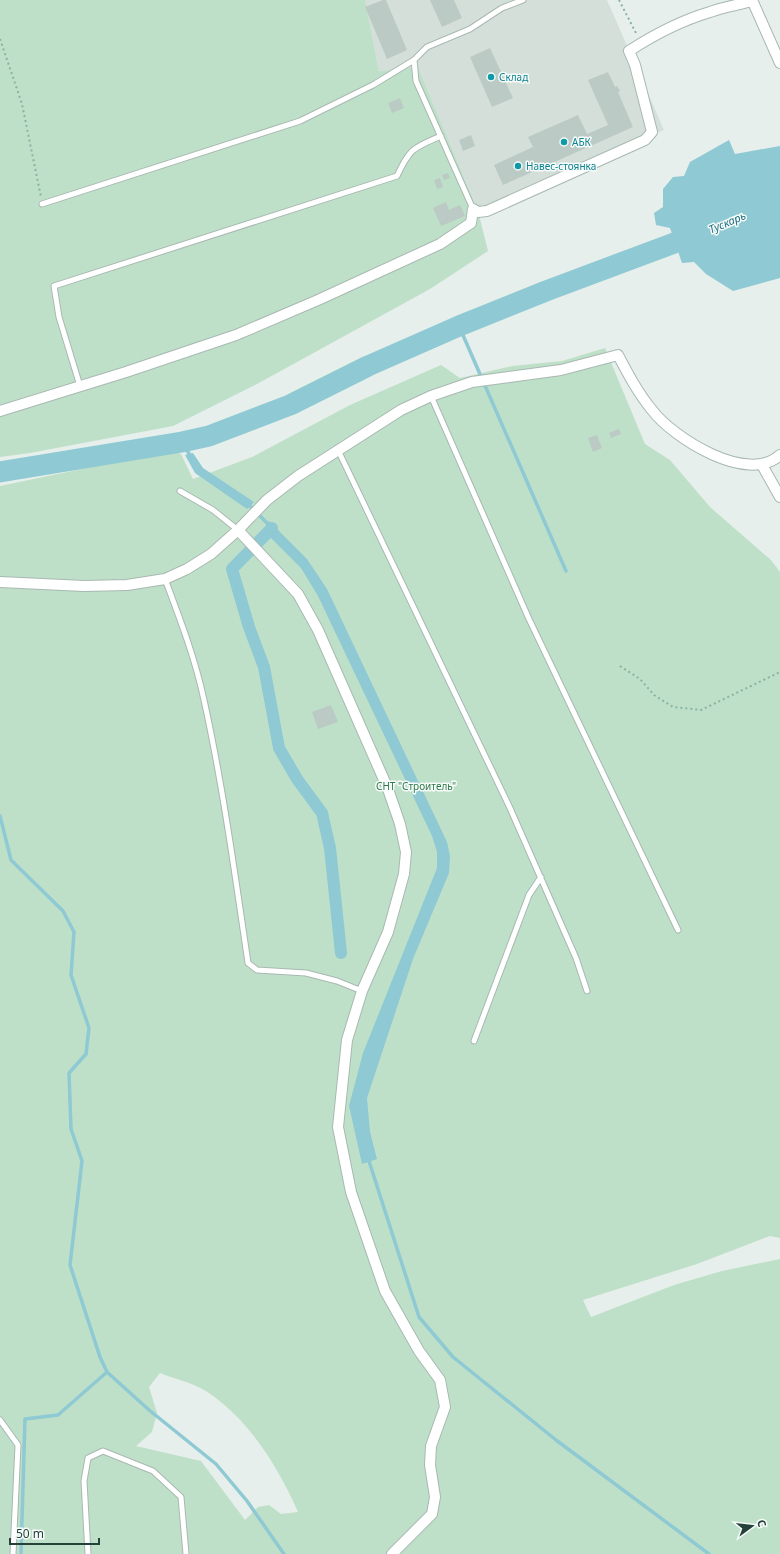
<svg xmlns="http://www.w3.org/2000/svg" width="780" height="1554" viewBox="0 0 780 1554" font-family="'Noto Sans',sans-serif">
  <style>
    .built { fill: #d4dfda }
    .green { fill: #bfe0c8; fill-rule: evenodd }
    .water { fill: #8ec9d4 }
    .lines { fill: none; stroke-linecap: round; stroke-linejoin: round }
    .stream { stroke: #8ec9d4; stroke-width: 3.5 }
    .canal { stroke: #8ec9d4; stroke-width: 12 }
    .river { stroke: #8ec9d4; stroke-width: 21 }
    .building { fill: #bbcac4 }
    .service-casing { stroke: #a8b8b2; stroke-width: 7 }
    .minor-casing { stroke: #a8b8b2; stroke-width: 12 }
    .path { stroke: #86b3a5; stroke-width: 2; stroke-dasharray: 2 3; stroke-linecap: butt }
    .service { stroke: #fff; stroke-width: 5 }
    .minor { stroke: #fff; stroke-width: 10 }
    .culture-dot { fill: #0f9aa8; stroke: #f7fbf9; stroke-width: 1.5 }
    .labels { text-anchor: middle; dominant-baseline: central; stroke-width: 3; stroke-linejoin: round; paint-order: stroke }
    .culture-label { font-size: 10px; fill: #0d838f; stroke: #f7fbf9; text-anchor: start }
    .park-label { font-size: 10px; fill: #2d7a4b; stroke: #f7fbf9 }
    .water-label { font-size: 11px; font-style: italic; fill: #1c6f80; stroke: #f7fbf9 }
  </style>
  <rect width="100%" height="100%" fill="#e6efeb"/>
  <!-- built -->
  <path class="built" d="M365 0H607L664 130 478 211 418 67 379 71Z"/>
  <!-- green -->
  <path class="green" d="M0 0H365L379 71 418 67 478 211 488 251 430 289 257 384 173 426 30 453 0 457Z
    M605 348 645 444 670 460 710 507 771 560 780 572V1238L770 1236 697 1264 583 1300 591 1317 674 1285 722 1271 780 1259V1554H0V486L173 450 181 454 193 479 252 457 350 405 441 365 460 378 512 366 562 361ZM160 1373C175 1379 193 1383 206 1391 249 1419 278 1467 298 1512L281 1514 269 1505 258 1507 245 1520 201 1461 136 1446 152 1432 157 1413 149 1387Z"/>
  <!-- water -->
  <path class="water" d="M729 140 735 154 780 146V278L733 291 706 274 694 262 682 263 670 228 656 225 654 213 663 207V189L673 177 684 176 690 162Z
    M193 453 203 468 254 502 247 509 195 473 185 455Z
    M269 521 307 559 327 589 447 842 450 856 449 873 413 959 367 1098 370 1132 377 1159 362 1164 349 1106 363 1053 437 868V852L432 836 318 596 301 568 263 530Z"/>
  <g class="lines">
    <!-- stream -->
    <path class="stream" d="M459 326 566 571
      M182 442 191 457
      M247 503 270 526
      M0 816 11 860 63 911 74 932 71 975 89 1028 86 1054 69 1073 71 1129 82 1161 70 1265 100 1357 107 1372 58 1415 25 1419 21 1554
      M368 1158 419 1317 453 1357 556 1440 709 1554
      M107 1372 149 1410 216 1464 247 1501 284 1554"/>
    <!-- canal -->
    <path class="canal" d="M272 528 232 569 249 627 264 667 279 748 297 779 322 813 330 848 341 953"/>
    <!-- river -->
    <path class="river" d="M0 472 182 442 209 436 290 405 368 366 459 326 546 291 701 233"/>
  </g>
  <!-- building -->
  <path class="building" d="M383 0H386L407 50 387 59 365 7Z
    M430 0H454L462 18 442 27Z
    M490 48 513 98 492 107 470 57Z
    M608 72 615 87 617 86 620 91 618 92 633 127 503 185 494 165 533 147 528 137 578 115 587 134 608 125 588 80Z
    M400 98 404 108 392 113 388 103Z
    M471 135 475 146 463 151 459 140Z
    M448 173 450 178 444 180 442 175Z
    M440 178 443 187 437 189 434 180Z
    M446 202 449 210 460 205 465 216 441 226 433 208Z
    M619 429 621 434 611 438 609 433Z
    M597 435 602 448 593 452 588 438Z
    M331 705 338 722 318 729 312 712Z"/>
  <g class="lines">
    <defs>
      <path id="service" d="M42 204 300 121 373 85 414 60
        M473 209 416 81 414 60 427 47 470 29 502 8 523 0
        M80 386 59 317 54 286 397 176C410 148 413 148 441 136
        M431 396 529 619 678 930
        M338 450 510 808 576 958 587 991
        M180 491 213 510 238 530
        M165 579C180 619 195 658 204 700 223 786 235 875 248 963L257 970 306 973 337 981 362 991
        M474 1041 529 895 541 877
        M0 1420 18 1445 13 1554
        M88 1554 84 1481 88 1458 103 1451 153 1471 181 1497 186 1554"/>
      <path id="minor" d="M752 0 780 63
        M0 411 126 372 236 335 318 300 440 244 471 223 473 209 478 212 487 211 645 140 652 132 635 65 629 51C655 34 680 21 710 12 723 7 738 5 752 1
        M762 465 780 497
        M238 530 298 594 318 630 388 789 400 824 406 852 404 874 388 932 362 991 347 1040 338 1127 351 1192 385 1291 419 1351 440 1380 445 1407 431 1446 430 1465 435 1497 432 1514 392 1554
        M0 582 84 586 127 585 165 579 187 569 211 554 238 530 267 500 298 476 401 410 431 396 472 382 561 370 618 355C628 374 638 393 652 410 673 438 748 485 780 455"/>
    </defs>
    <!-- service casing -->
    <use href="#service" class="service-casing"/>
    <!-- minor casing -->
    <use href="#minor" class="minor-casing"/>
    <!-- path -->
    <path class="path" d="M619 0 637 35
      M0 39 22 104 41 197
      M620 666 640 679 654 695 673 707 701 710 780 672"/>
    <!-- service -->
    <use href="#service" class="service"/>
    <!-- minor -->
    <use href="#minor" class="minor"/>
  </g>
  <!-- markers -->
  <g class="culture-dot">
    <circle cx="491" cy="77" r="4"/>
    <circle cx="564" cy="142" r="4"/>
    <circle cx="518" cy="166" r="4"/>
  </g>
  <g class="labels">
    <!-- culture labels -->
    <g class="culture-label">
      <text x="499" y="77">Склад</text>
      <text x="572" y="142">АБК</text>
      <text x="526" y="166">Навес-стоянка</text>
    </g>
    <!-- park labels -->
    <g class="park-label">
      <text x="416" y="786">СНТ "Строитель"</text>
    </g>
    <!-- water labels -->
    <g class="water-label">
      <text transform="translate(727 222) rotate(-23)">Тускарь</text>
    </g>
  </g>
  <!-- north arrow -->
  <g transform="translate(752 1526) rotate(75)" stroke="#f7fbf9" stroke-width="3" paint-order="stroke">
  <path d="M0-3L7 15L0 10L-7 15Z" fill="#24423a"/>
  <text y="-6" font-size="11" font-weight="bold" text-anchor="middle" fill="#24423a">С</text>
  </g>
  <!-- scale -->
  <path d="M10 1538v6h89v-6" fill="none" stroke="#24423a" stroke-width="2"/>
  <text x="16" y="1538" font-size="12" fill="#24423a" stroke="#f7fbf9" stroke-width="3" paint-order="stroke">50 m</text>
</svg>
